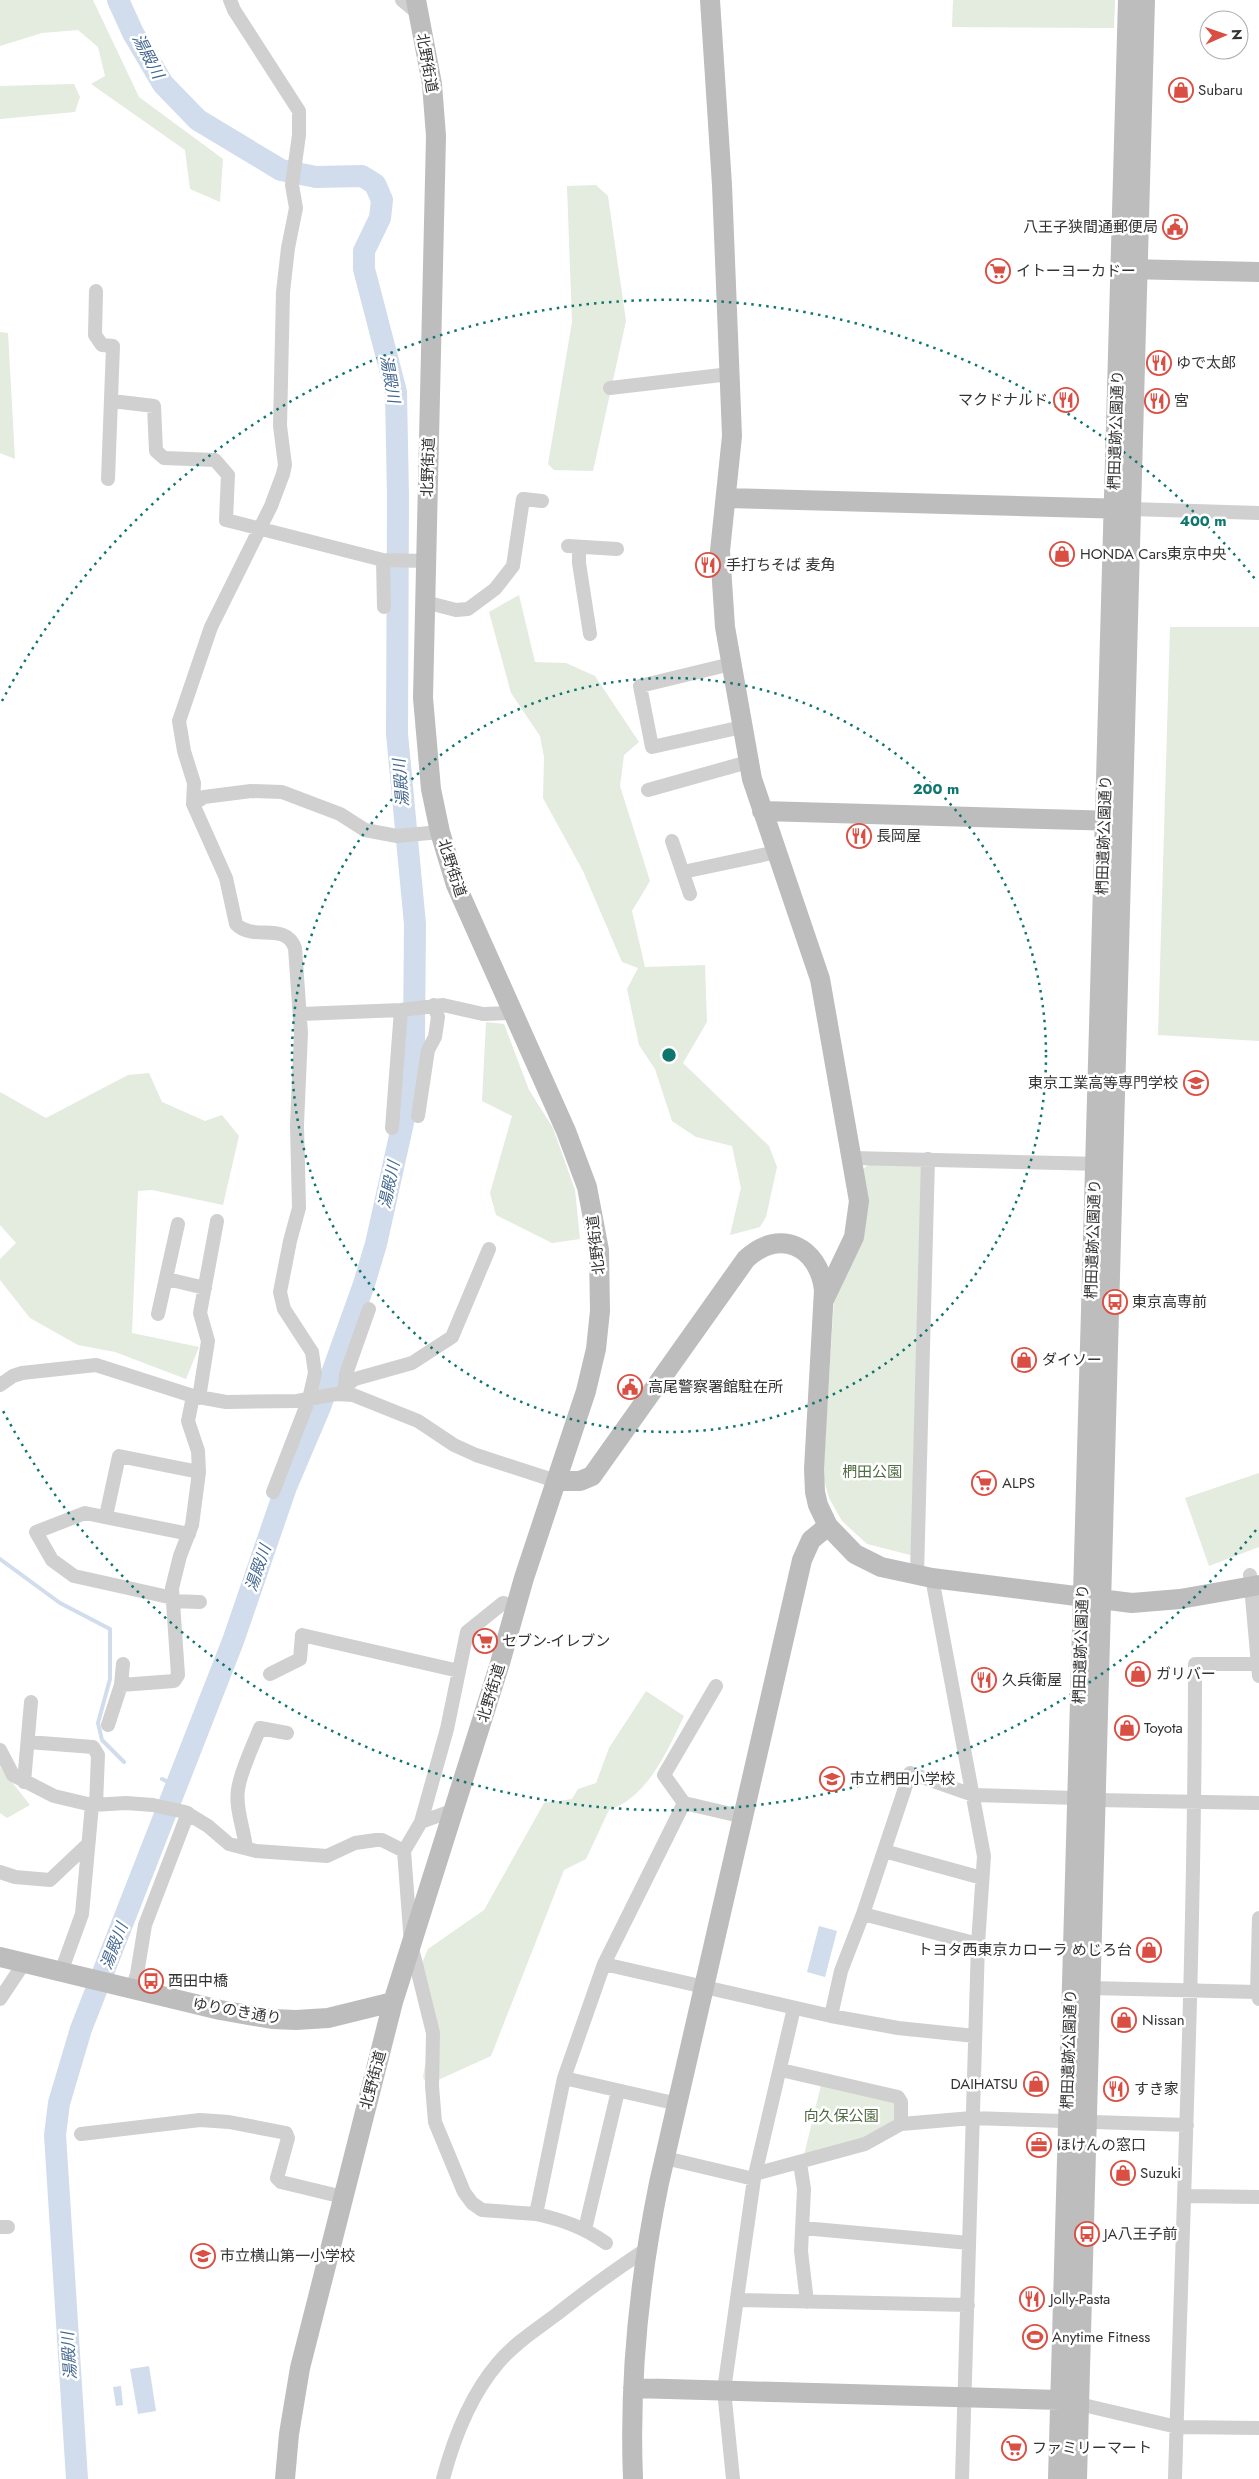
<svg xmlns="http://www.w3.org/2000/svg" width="1259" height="2479" viewBox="0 0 1259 2479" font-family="Jost,'Noto Sans JP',sans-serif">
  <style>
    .green { fill: #e4ebdf }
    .water { fill: #d1ddec }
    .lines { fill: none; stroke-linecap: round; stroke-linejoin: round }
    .stream { stroke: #d1ddec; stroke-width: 4 }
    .river { stroke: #d1ddec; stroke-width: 22 }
    .street { stroke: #d0d0d0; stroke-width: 14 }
    .secondary { stroke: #bdbdbd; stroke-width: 20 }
    .ring { fill: none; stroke: #0f766e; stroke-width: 2.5; stroke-dasharray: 2.5 5 }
    .labels { text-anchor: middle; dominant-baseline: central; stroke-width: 5; stroke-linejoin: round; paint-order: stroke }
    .street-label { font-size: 15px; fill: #333; stroke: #fff }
    .poi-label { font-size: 15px; fill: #333; stroke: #fff; text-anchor: start }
    .park-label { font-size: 15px; fill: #506c42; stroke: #fff }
    .water-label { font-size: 16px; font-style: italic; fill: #456890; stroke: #fff }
    .centre { fill: #0f766e; stroke: #fff; stroke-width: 2.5 }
    .ring-label { font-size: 15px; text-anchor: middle; font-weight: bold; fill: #0f766e; stroke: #fff; stroke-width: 5; stroke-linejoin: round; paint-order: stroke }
  </style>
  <rect width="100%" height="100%" fill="#fff"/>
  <!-- green -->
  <path class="green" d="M0 0H93L139 97 223 159 220 202 190 189 185 150 91 84 105 76 98 47 78 30 42 33 0 46Z
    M953 0H1115L1114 28 952 27Z
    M74 84 80 97 75 112 0 119V86Z
    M596 185 608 196 626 321 593 471 554 470 548 464 572 322 567 186Z
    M0 332 8 333 15 459 0 453Z
    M519 595 535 662 566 663 595 676 639 742 624 755 620 786 650 881 632 911 645 967 705 965 707 1022 683 1063 769 1146 777 1167 766 1217 760 1227 730 1235 741 1188 732 1146 696 1137 672 1121 655 1069 639 1045 627 989 638 968 622 962 583 871 543 798 544 757 540 736 511 693 489 612Z
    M1170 627H1259V1041L1158 1035Z
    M486 1022 504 1024 529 1090 553 1128 575 1190 580 1239 552 1243 496 1215 490 1193 512 1116 482 1101Z
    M149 1073 162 1102 205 1121 222 1115 239 1136 223 1205 152 1190 138 1191 132 1333 199 1347 186 1379 115 1352 78 1345 30 1318 0 1280V1259L16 1243 0 1225V1092L46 1118 128 1075Z
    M870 1163 928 1165 918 1557 867 1544 842 1521 829 1498 823 1476 834 1300 863 1169Z
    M1259 1473V1547L1209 1566 1185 1498Z
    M646 1691 684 1716C667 1751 648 1797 609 1810L586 1859 564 1870 491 2056 427 2085 423 2077 431 2031 416 1977 428 1949 484 1910 544 1803 572 1799 578 1789 596 1783 609 1748Z
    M0 1767 30 1805 7 1818 0 1813Z
    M821 2085 891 2100 896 2104V2119L869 2137 804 2155Z"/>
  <!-- water -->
  <path class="water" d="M819 1926 837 1931 825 1977 807 1972Z
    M149 2366 156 2411 138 2414 130 2369Z
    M121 2386 123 2405 116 2406 113 2387Z"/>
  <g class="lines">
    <!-- stream -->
    <path class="stream" d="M0 1559 60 1603 110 1629V1679L98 1723 102 1740 124 1762
      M162 1779 176 1786"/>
    <!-- river -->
    <path class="river" d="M77 2479 55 2135 59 2103 81 2029 233 1641 286 1487 320 1407 364 1284 376 1244 408 1100 414 1041 415 924 397 734 398 497 396 392 364 269V251L380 218 382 200 375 184 362 176 316 177 281 170 198 120 163 84 133 33 118 0"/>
    <!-- street -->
    <path class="street" d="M230 0 234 10 299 111V135L292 185 296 208 288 248 283 292 280 426 285 465 283 474 271 506 211 627 179 721 184 751 194 783 193 804 226 878 236 924C253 942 285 921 295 948L301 1033 297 1125 299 1208 290 1241 280 1292 284 1309 312 1352 315 1373 309 1399 273 1492
      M402 0 419 14
      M96 291 95 335 102 345 113 346 108 479
      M610 388 730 374
      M112 401 154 406 156 451 164 458 215 460 228 475 226 520 383 560 426 561
      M1131 509 1259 513
      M568 546 617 549
      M579 547V563L590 634
      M383 560 384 607
      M425 602 456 610 468 609 495 589 513 566 523 499 542 501
      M731 664 640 686 652 747 742 727
      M648 790 748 762
      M193 804 204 797 251 791 282 792 340 814 365 830 397 836 440 832
      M672 841 690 894
      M683 872 777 852
      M301 1014 401 1010 443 1005 483 1014 513 1013
      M418 1116 428 1050 435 1037 438 1017 434 1005
      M392 1128 401 1010
      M852 1158 1102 1164
      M167 1279 205 1288
      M158 1314 178 1224
      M0 1385 13 1376 22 1373 96 1365 193 1396 226 1402 297 1401 336 1394 353 1395 418 1421 454 1445 476 1455 556 1481
      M345 1386 346 1374 369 1309
      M342 1394 345 1386 355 1379 412 1363 452 1337 489 1249
      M193 1396 188 1421 198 1451 199 1472
      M199 1398 208 1341 200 1313 217 1221
      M106 1516 119 1456 199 1472 192 1525 180 1556 172 1588 178 1675 174 1681 121 1685
      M917 1575 928 1159
      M1250 1575 1259 1676
      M932 1578 984 1856 978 1944 962 2479
      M173 1598 74 1576 52 1560 36 1532 85 1513 189 1534
      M172 1601 200 1602
      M270 1674 300 1659 302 1635 459 1671
      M108 1725 121 1685 123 1664
      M28 1742 93 1747 98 1755 96 1805
      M0 1750 13 1775 54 1796 92 1805 126 1803 153 1805 185 1812 208 1826 229 1844 256 1851 327 1856 355 1843 376 1840H382L404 1851 411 1944 433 2033 432 2086 435 2122 464 2192 472 2203 482 2210 536 2214
      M24 1782 31 1702
      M1095 1800 1259 1803
      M684 1803 744 1817
      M421 1822 454 1810
      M246 1848C244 1829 235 1808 238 1790 240 1772 253 1746 260 1728L287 1733
      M404 1851 421 1822 447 1729 467 1632 503 1603 515 1607
      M884 1851 982 1878
      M0 1872 15 1877 50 1880 87 1845
      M863 1914 978 1944
      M1259 1918 1257 1992 1259 1999
      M604 1964 831 2016 898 2028 975 2036
      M61 1972 82 1914 92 1805
      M1090 1988 1257 1992
      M132 1989 137 1974 145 1925 188 1813
      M0 1999 24 1963
      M831 2016 841 1971 863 1914 910 1773 973 1795 1077 1798
      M781 2070 898 2097 901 2102V2124
      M564 2078 678 2104
      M81 2134 200 2120 229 2122 286 2133 288 2138 277 2178 281 2182 343 2197
      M665 2158 754 2179
      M800 2163 804 2189 801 2251 807 2302
      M755 2174 865 2144 901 2124 972 2118 1187 2125
      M1186 2196 1259 2197
      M0 2227H8
      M803 2228 969 2243
      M585 2229 618 2091
      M606 2243C583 2227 563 2220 536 2214L564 2078 604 1964 684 1803 664 1775 716 1686
      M737 2300 968 2305
      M1079 2404 1177 2427 1259 2428
      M443 2479C454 2437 470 2396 498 2363 515 2343 537 2329 557 2314 586 2291 616 2269 647 2249
      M733 2479 724 2390 754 2179 794 2008
      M1175 2479C1183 2207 1195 1936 1195 1664H1258"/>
    <!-- secondary -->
    <path class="secondary" d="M710 0 722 185 732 436 720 551 725 627 752 779 820 979 859 1201 854 1237 824 1300
      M1126 269 1259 272
      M727 498 1127 509
      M762 811 1118 821
      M556 1481H580L592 1476 746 1259C780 1227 819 1247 824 1290L814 1469 815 1492 818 1505 828 1526 855 1554 881 1567 932 1578 1132 1603 1180 1599 1259 1585
      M0 1957 220 2010 272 2019 296 2020 328 2018 393 2002
      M633 2388 1060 2400 1073 2402
      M285 2479 289 2434 300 2368 393 2002 500 1663 524 1578 586 1391 596 1349 600 1311 599 1250 587 1187 566 1131 456 885 440 832 431 789 423 698 436 136 432 84 416 0
      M633 2479C629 2379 639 2281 659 2183L802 1560 811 1540 828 1526
      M1058 2479 1128 0
      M1077 2479 1145 0"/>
  </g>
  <!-- distance rings -->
  <g class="ring">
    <circle cx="669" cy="1055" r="377"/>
    <path d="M1256 1530A755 755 0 0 1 2 1409M2 701A755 755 0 0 1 1256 580"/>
  </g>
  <!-- icons -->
  <defs>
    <symbol id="shop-ring" viewBox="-11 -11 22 22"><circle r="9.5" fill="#fff" stroke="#da4f44" stroke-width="1.5"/><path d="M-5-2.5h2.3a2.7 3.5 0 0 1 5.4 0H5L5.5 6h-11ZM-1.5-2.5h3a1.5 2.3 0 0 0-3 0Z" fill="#da4f44"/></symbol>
    <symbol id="civic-ring" viewBox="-11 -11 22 22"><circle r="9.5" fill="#fff" stroke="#da4f44" stroke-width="1.5"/><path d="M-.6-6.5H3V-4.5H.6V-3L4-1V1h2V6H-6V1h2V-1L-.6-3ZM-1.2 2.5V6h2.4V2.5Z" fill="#da4f44"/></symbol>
    <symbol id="supermarket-ring" viewBox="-11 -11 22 22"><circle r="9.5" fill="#fff" stroke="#da4f44" stroke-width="1.5"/><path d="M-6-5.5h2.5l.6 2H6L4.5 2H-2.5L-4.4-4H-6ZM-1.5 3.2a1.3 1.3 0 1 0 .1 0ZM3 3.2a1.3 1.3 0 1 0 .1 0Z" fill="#da4f44"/></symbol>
    <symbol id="restaurant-ring" viewBox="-11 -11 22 22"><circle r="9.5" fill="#fff" stroke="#da4f44" stroke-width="1.5"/><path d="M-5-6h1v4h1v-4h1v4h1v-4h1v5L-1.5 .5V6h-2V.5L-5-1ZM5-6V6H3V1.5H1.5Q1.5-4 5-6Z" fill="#da4f44"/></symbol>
    <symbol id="school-ring" viewBox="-11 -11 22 22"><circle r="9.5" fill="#fff" stroke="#da4f44" stroke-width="1.5"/><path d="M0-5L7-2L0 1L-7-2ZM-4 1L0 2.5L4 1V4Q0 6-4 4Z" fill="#da4f44"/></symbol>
    <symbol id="bus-ring" viewBox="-11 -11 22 22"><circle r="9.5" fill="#fff" stroke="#da4f44" stroke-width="1.5"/><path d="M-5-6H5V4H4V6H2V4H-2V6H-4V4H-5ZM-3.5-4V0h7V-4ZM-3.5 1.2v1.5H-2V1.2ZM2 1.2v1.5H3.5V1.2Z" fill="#da4f44"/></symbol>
    <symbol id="office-ring" viewBox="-11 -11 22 22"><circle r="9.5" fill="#fff" stroke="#da4f44" stroke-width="1.5"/><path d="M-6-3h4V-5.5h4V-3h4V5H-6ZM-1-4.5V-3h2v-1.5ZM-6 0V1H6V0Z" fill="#da4f44"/></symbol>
    <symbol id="stadium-ring" viewBox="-11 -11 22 22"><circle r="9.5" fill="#fff" stroke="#da4f44" stroke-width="1.5"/><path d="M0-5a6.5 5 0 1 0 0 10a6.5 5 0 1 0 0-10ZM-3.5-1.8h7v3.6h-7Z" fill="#da4f44"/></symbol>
  </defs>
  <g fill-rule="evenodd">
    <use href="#shop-ring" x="1167" y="76" width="28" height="28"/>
    <use href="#civic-ring" x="1161" y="213" width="28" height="28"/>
    <use href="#supermarket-ring" x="984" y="257" width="28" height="28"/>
    <use href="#restaurant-ring" x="1145" y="349" width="28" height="28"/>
    <use href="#restaurant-ring" x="1052" y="386" width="28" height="28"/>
    <use href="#restaurant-ring" x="1143" y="387" width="28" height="28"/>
    <use href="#shop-ring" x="1048" y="540" width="28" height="28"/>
    <use href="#restaurant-ring" x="694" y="551" width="28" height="28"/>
    <use href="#restaurant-ring" x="845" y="822" width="28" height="28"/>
    <use href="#school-ring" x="1182" y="1069" width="28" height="28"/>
    <use href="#bus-ring" x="1101" y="1288" width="28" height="28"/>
    <use href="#shop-ring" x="1010" y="1346" width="28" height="28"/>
    <use href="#civic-ring" x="616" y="1373" width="28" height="28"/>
    <use href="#supermarket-ring" x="970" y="1469" width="28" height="28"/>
    <use href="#supermarket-ring" x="471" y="1627" width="28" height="28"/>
    <use href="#shop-ring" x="1124" y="1660" width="28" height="28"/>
    <use href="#restaurant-ring" x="970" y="1666" width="28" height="28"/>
    <use href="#shop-ring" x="1113" y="1714" width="28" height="28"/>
    <use href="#school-ring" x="818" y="1765" width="28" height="28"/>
    <use href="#shop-ring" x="1135" y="1936" width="28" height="28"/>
    <use href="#bus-ring" x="137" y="1967" width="28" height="28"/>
    <use href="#shop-ring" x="1110" y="2006" width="28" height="28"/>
    <use href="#shop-ring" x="1022" y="2070" width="28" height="28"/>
    <use href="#restaurant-ring" x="1102" y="2075" width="28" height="28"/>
    <use href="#office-ring" x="1025" y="2131" width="28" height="28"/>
    <use href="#shop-ring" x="1109" y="2159" width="28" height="28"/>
    <use href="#bus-ring" x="1073" y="2220" width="28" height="28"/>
    <use href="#school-ring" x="189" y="2242" width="28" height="28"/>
    <use href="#restaurant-ring" x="1018" y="2285" width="28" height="28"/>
    <use href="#stadium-ring" x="1021" y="2323" width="28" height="28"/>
    <use href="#supermarket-ring" x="1000" y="2434" width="28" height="28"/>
  </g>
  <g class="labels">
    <!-- street labels -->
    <g class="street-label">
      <text transform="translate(427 63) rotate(80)">北野街道</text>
      <text transform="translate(1116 430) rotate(-88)">椚田遺跡公園通り</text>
      <text transform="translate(428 467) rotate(-88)">北野街道</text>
      <text transform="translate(1104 835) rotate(-88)">椚田遺跡公園通り</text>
      <text transform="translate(452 868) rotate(72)">北野街道</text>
      <text transform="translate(1093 1239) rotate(-88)">椚田遺跡公園通り</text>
      <text transform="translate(596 1245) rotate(-97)">北野街道</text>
      <text transform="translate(1081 1644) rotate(-88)">椚田遺跡公園通り</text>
      <text transform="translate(491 1693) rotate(-73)">北野街道</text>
      <text transform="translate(237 2011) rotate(10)">ゆりのき通り</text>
      <text transform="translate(1069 2049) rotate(-88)">椚田遺跡公園通り</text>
      <text transform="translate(373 2080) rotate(-75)">北野街道</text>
    </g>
    <!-- poi labels -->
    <g class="poi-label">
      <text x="1198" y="90">Subaru</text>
      <text x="1158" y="227" text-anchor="end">八王子狭間通郵便局</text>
      <text x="1016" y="271">イトーヨーカドー</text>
      <text x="1176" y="363">ゆで太郎</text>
      <text x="1048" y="400" text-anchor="end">マクドナルド</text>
      <text x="1174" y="401">宮</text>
      <text x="1080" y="554">HONDA Cars東京中央</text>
      <text x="726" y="565">手打ちそば 麦角</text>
      <text x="876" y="836">長岡屋</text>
      <text x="1178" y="1083" text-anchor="end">東京工業高等専門学校</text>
      <text x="1132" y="1302">東京高専前</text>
      <text x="1042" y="1360">ダイソー</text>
      <text x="648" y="1387">高尾警察署館駐在所</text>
      <text x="1002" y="1483">ALPS</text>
      <text x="502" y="1641">セブン-イレブン</text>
      <text x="1156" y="1674">ガリバー</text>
      <text x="1002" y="1680">久兵衛屋</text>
      <text x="1144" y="1728">Toyota</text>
      <text x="850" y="1779">市立椚田小学校</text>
      <text x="1132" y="1950" text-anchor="end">トヨタ西東京カローラ めじろ台</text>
      <text x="168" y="1981">西田中橋</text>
      <text x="1142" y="2020">Nissan</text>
      <text x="1018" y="2084" text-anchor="end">DAIHATSU</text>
      <text x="1134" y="2089">すき家</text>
      <text x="1056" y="2145">ほけんの窓口</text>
      <text x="1140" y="2173">Suzuki</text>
      <text x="1104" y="2234">JA八王子前</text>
      <text x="220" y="2256">市立横山第一小学校</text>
      <text x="1050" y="2299">Jolly-Pasta</text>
      <text x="1052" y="2337">Anytime Fitness</text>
      <text x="1032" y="2448">ファミリーマート</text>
    </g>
    <!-- park labels -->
    <g class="park-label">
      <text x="872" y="1472">椚田公園</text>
      <text x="841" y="2116">向久保公園</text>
    </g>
    <!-- water labels -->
    <g class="water-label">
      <text transform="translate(148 56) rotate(62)">湯殿川</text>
      <text transform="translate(390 379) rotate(80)">湯殿川</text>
      <text transform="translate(401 783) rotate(-95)">湯殿川</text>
      <text transform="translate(389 1185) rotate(-78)">湯殿川</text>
      <text transform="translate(258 1568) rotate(-71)">湯殿川</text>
      <text transform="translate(114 1946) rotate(-69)">湯殿川</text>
      <text transform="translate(69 2356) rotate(-94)">湯殿川</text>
    </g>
  </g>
  <circle cx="669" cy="1055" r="8" class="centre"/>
  <g class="ring-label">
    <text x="1203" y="526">400 m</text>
    <text x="936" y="794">200 m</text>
  </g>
  <!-- north arrow -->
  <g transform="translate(1224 35) rotate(88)"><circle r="24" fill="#ffffff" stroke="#adadad"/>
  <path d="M0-4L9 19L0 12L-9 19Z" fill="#da4f44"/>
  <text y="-8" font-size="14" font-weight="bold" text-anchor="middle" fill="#333333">N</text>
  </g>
</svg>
